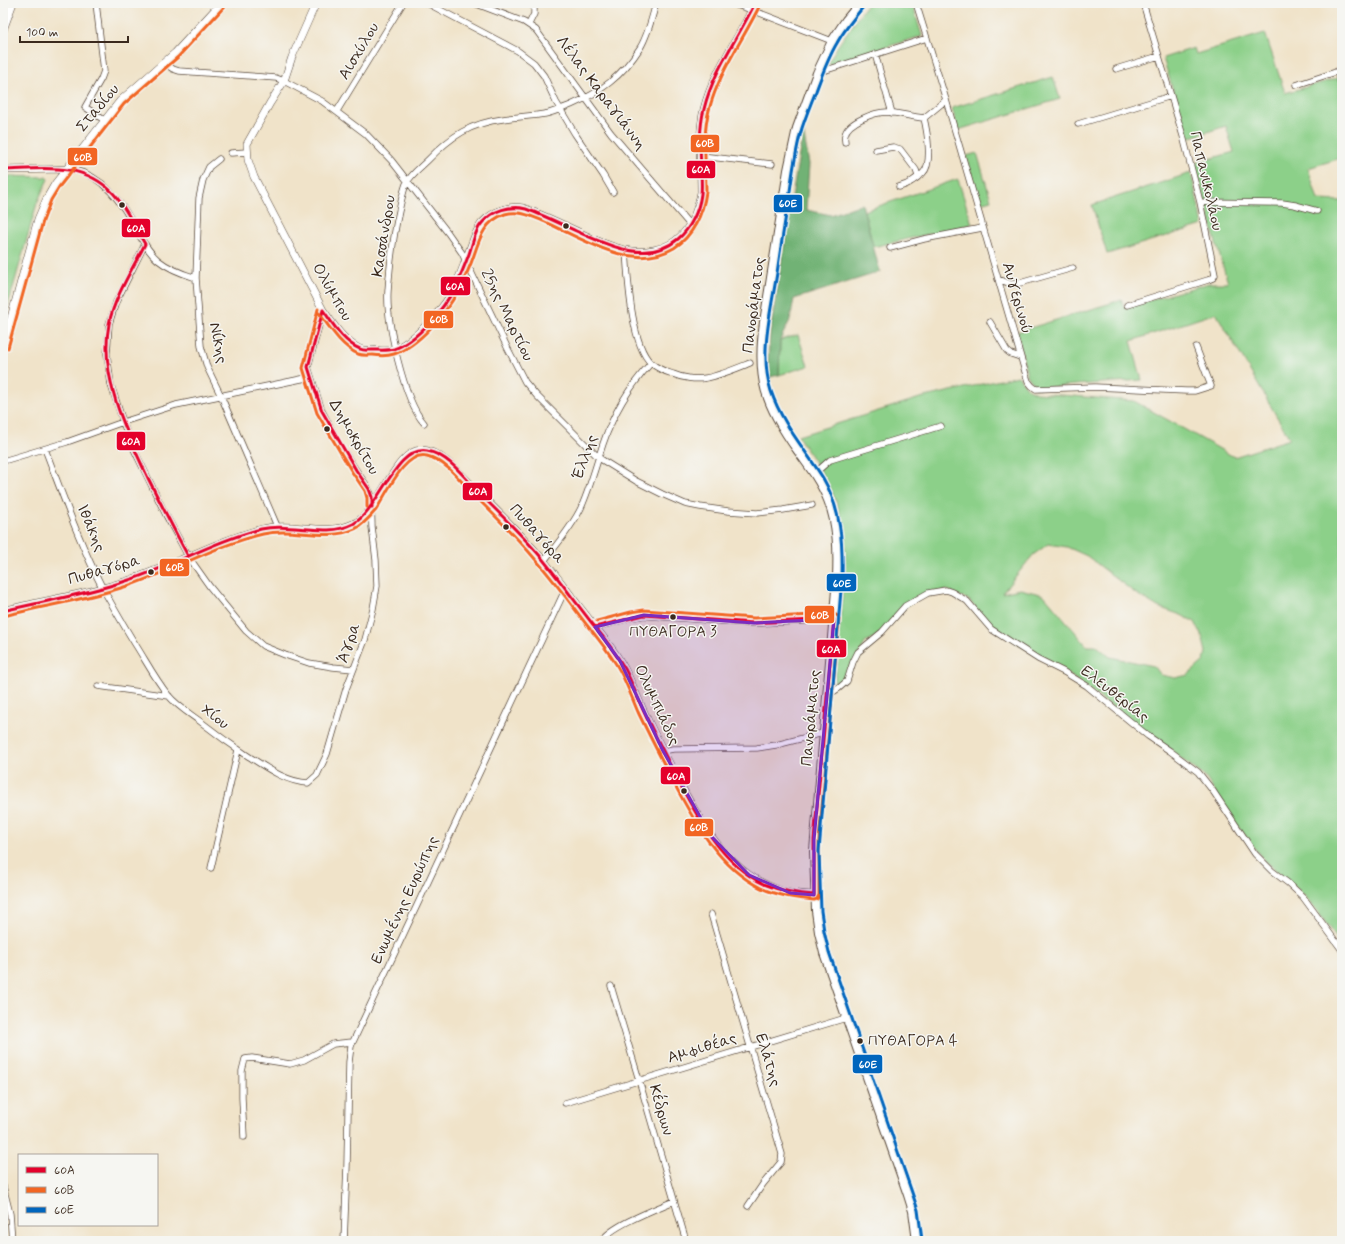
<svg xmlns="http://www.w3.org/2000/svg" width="1345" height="1244" viewBox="0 0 1345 1244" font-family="Mynerve,sans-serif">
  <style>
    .green { fill: #8cd089; stroke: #647d54; fill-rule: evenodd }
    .forest { fill: #71b275; stroke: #566e4a }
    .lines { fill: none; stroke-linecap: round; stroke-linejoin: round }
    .minor-casing { stroke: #564638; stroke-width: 7 }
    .tertiary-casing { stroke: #564638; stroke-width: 8 }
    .secondary-casing { stroke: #564638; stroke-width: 10 }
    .minor { stroke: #fff; stroke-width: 5.5 }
    .tertiary { stroke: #fff; stroke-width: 7 }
    .secondary { stroke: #fff; stroke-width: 8 }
    .bus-1-casing { stroke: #f6f6f2; stroke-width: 6 }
    .bus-2-casing { stroke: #f6f6f2; stroke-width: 6 }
    .bus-3-casing { stroke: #f6f6f2; stroke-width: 6 }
    .bus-1 { stroke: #e4002b; stroke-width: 3 }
    .bus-2 { stroke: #f26522; stroke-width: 3 }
    .bus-3 { stroke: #0065bd; stroke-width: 3 }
    .marked { fill: #7b2cbf; fill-opacity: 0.2; stroke: #7b2cbf; stroke-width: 3; stroke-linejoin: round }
    .bus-dot { fill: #3b2a1e; stroke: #f6f6f2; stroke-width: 1.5 }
    .labels { text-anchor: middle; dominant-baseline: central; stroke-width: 3; stroke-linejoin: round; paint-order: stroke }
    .bus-label { font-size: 15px; fill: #3b2a1e; stroke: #f6f6f2 }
    .street-label { font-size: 16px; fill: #3b2a1e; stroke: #f6f6f2 }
    .line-badge { stroke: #f6f6f2; stroke-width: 1.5 }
    .badge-label { font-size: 11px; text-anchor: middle; font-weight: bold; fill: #fff }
  </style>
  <rect width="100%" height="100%" fill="#f6f6f2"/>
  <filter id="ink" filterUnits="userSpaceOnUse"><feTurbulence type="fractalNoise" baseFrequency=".025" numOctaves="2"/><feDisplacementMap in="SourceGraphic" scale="8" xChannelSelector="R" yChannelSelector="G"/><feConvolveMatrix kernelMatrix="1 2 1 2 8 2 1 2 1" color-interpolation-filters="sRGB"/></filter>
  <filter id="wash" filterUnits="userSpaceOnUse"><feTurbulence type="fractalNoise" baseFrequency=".012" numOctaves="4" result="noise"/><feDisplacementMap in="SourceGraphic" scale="16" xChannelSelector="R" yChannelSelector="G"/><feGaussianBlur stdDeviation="0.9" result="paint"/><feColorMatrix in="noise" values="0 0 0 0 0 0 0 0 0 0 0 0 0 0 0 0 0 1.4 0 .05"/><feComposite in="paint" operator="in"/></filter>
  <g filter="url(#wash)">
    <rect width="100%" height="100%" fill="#f0e3c9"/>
    <!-- green -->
    <path class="green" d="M868 3H912L922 36 827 65 837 47Z
      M1265 33 1285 93 1342 77V162L1341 158 1308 168 1318 200 1342 201V946L1318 912 1304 895 1262 858 1234 821 1205 777 1168 748 1056 665 1036 655 995 629 984 618 969 600 947 590 912 600 883 632 865 643 847 676 842 681 834 685C836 659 839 634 841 608 844 572 850 535 835 499 826 477 811 457 798 436L920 398 1018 376 1028 389 1036 393 1134 401 1234 457 1290 439 1216 313 1131 341 1142 380 1036 388 1027 375 1017 332 1121 300 1124 308 1209 283H1228L1214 236 1195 163 1234 152 1226 126 1188 138 1163 58 1194 48 1196 54ZM1048 544 1067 547 1087 556 1135 593 1158 607 1181 615 1195 622 1202 636 1206 652 1204 661 1188 675 1175 678 1161 675 1154 666 1110 657 1097 646H1087L1044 595 1020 589 1002 593 1033 555Z
      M1053 77 1060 99 958 130 952 108Z
      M977 153 991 200 980 203 966 156Z
      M1191 173 1203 225 1107 254 1092 205Z
      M3 176 46 177 48 179 37 203 3 323Z
      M958 179 972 224 873 247 864 211Z
      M798 335 808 366 779 375 780 340Z"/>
    <!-- forest -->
    <path class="forest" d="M803 130 809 164 806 210 831 215 862 204 880 272 794 299 790 320 780 340 779 375 770 377 768 360 770 333Z"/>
  </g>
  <g filter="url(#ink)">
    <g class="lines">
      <defs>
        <path id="minor" d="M96 3 104 71 101 79 85 107 104 120
          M427 3 518 51 534 63 544 76 556 102 575 134 603 175 613 192
          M474 3 524 22 536 30 611 133 690 225
          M730 3 752 10 832 41
          M916 3 946 100 1026 375 1028 381 1032 386 1036 389 1095 387 1186 391H1195L1211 386 1196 347
          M529 24 534 14V3
          M875 54 892 113
          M164 63 173 69 179 71 263 77 276 78 284 81 322 101 366 134 391 160 448 233 462 253 508 349 525 382 536 395 599 458 636 481 662 494 685 504 700 507 728 511 757 513 783 510 812 505
          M1116 69 1159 56
          M1337 71 1342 88
          M817 73 927 38
          M1296 85 1342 70
          M337 111 403 3
          M1078 124 1171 96
          M845 142C845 140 844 137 845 135 847 122 875 112 887 112 899 113 912 117 924 118
          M876 150 893 147 900 149 916 170 918 176
          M231 153 247 152
          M701 156 772 164
          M219 159 209 167 203 180 199 198 196 278 201 346 207 367 221 396 277 526
          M66 169C97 171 118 196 132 222 139 234 146 250 158 260 169 269 183 274 196 278
          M899 187C910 184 909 183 918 177 919 175 921 175 923 173 933 164 927 131 924 118L946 100
          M1200 202 1282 203 1295 205 1317 211
          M145 244 116 302 109 324 107 354 111 385 123 422 130 441 166 515 188 556 210 587 246 631 263 646 285 655 309 663 333 667 353 669
          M890 248 924 239 982 228
          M626 251C628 278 631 345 651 363 657 368 666 372 673 374 682 378 696 380 706 378 721 375 735 369 750 363
          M998 279 1011 284 1020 283 1073 268
          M1127 305 1208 280 1213 278 1215 275 1200 202 1183 136 1143 3
          M990 322 1007 351 1011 354 1020 357
          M424 423C404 401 386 321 388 291 390 264 393 237 399 211 401 202 403 192 406 184 411 174 421 167 428 160 451 136 471 123 503 119 517 117 532 116 545 114 554 112 563 108 571 105 601 92 622 76 640 48 648 35 652 18 656 3
          M45 449C63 496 80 544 103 589 114 608 125 628 137 647 147 663 156 680 168 695 177 706 190 714 201 722 215 733 230 744 245 754 264 766 285 782 308 783L317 775 327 754 346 689 365 640 373 609 377 586 376 560 372 527 371 494 367 486 356 470 338 441 322 411 308 367 323 310
          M3 461 67 442 123 422 176 405 311 377
          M814 474 830 460 941 426
          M544 561C557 544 572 527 581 508 590 488 596 465 603 444 613 414 629 387 651 363
          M98 686 169 696
          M827 696 839 688 847 681 853 662 858 652 882 632 905 606 928 593 946 590 952 592 967 601 991 629 1038 659 1064 672 1087 686 1148 736 1170 751 1198 772 1213 791 1255 854 1272 871 1288 883 1303 897 1342 950
          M663 751 673 749 757 748 776 745 823 733
          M211 868 238 750
          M711 914 782 1154 781 1162 763 1184 748 1206
          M611 986 639 1080 686 1241
          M565 1103 846 1018
          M244 1137 242 1098V1071L245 1059 252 1058 290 1064 304 1060 333 1044 352 1042
          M3 1186 10 1214 12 1241
          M344 1241 347 1166 349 1062 351 1046 566 588
          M602 1241C610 1226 658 1208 674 1201"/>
        <path id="tertiary" d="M316 3 292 57 284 81 270 103 247 144 248 160 254 177 323 310C334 325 343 341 360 349 364 351 368 350 372 350 379 351 390 351 396 348 416 340 446 306 455 287 460 276 464 265 468 254 472 244 475 232 482 223 492 212 509 205 523 208 547 216 570 228 593 239 603 243 614 248 625 250 644 254 667 250 681 236 692 225 699 207 701 192 701 165 698 135 704 109 714 70 739 39 755 3
          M3 30 13 3
          M3 170 66 169
          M3 347 38 219 47 198 55 184 120 101 175 53 221 3
          M3 611C45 600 89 594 130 580 175 565 216 541 262 529 292 521 325 537 353 524 380 512 394 451 421 450 443 450 466 480 481 495 503 517 528 541 548 566 560 580 570 595 581 609 594 626 609 643 620 661 630 677 636 694 643 710 653 732 664 753 675 774 699 821 728 875 782 891 792 894 803 894 814 895
          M595 627 632 617 644 615 754 623 834 619"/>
        <path id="secondary" d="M860 3 846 20 832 41 817 73 797 128 788 170 764 322C756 379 765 405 798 451 809 466 821 482 828 500 838 525 838 552 837 578L814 851 816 911 819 932 824 953 908 1195 913 1211 917 1241"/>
      </defs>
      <!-- minor casing -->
      <use href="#minor" class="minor-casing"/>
      <!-- tertiary casing -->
      <use href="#tertiary" class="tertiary-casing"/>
      <!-- secondary casing -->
      <use href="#secondary" class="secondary-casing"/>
      <!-- minor -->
      <use href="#minor" class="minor"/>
      <!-- tertiary -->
      <use href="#tertiary" class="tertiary"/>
      <!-- secondary -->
      <use href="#secondary" class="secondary"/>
      <defs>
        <path id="bus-1" d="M3 170C42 169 81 161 112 192 125 205 135 228 145 244 133 268 114 298 109 324 99 376 126 432 148 478 161 504 174 530 188 556
          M323 310C333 324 343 342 360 349 364 351 368 350 372 350 379 350 387 351 394 349 417 341 444 309 455 287 460 277 465 265 469 254 473 243 474 232 482 223 493 210 510 205 526 209 543 215 559 223 576 231 607 245 647 265 678 239 691 228 699 210 701 194 702 186 701 177 701 169 700 149 699 129 704 109 713 71 738 38 755 3
          M323 310 308 367 322 411 356 470 369 489 372 497V507
          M3 611C45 601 88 594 129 580 174 565 215 541 261 529 290 522 326 538 353 524 379 510 396 445 427 451 449 455 465 478 479 493 500 514 521 534 540 556 559 579 576 603 595 627
          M644 615 754 623 834 619 814 840V895C796 894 781 891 764 884 720 864 696 814 674 773 664 752 653 732 643 710 637 697 632 682 625 669 616 654 606 640 595 627Z"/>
        <path id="bus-2" d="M318 309 303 368 317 413 352 472 365 491 367 498V507
          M319 313C330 328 341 346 358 354 363 356 368 355 373 355 380 356 388 356 394 354 419 346 446 313 458 291 464 280 470 267 474 255 480 237 485 221 505 214 519 210 531 216 543 221 581 238 632 273 674 248 693 236 703 214 706 192 706 165 702 136 709 110 719 72 743 40 760 5
          M8 348 43 221 51 200 59 187 124 104 178 57 225 6
          M4 616C47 605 91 599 133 584 176 569 217 545 263 534 293 527 326 542 355 529 363 525 370 517 376 510 386 495 405 450 427 456 447 461 462 483 476 497 496 517 517 537 535 559 555 581 572 606 590 629
          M592 631C602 644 612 656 620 671 627 684 632 698 638 712 648 733 659 754 669 774 692 817 716 866 761 888 778 896 795 898 814 900L817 899 819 895V840L839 619 838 616 834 614 754 618 644 610 631 612 597 621"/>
        <path id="bus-3" d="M864 6C854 18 844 30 837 43 828 58 822 75 816 91 811 103 806 116 802 128 796 148 793 170 790 191 785 219 781 246 777 273 771 311 759 354 771 391 782 424 805 449 823 478 841 509 843 543 842 578L819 851 821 911 824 931 829 952 918 1210 922 1240"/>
      </defs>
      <!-- bus-1 casing -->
      <use href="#bus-1" class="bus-1-casing"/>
      <!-- bus-2 casing -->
      <use href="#bus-2" class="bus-2-casing"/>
      <!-- bus-3 casing -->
      <use href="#bus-3" class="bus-3-casing"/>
      <!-- bus-1 -->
      <use href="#bus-1" class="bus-1"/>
      <!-- bus-2 -->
      <use href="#bus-2" class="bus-2"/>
      <!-- bus-3 -->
      <use href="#bus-3" class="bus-3"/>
    </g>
  </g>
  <!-- marked area -->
  <path class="marked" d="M644 615 754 623 834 619 814 840V895L790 893 749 875 711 836 663 751 620 661 595 627Z"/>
  <!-- markers -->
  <g class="bus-dot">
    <circle cx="122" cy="205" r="3.5"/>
    <circle cx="566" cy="226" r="3.5"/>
    <circle cx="327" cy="429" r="3.5"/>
    <circle cx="506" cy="527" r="3.5"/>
    <circle cx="151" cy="572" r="3.5"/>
    <circle cx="673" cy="617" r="3.5"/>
    <circle cx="684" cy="791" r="3.5"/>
    <circle cx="860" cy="1041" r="3.5"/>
  </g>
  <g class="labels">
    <!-- bus labels -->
    <g class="bus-label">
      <text x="673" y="632">ΠΥΘΑΓΟΡΑ 3</text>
      <text x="868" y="1041" text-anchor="start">ΠΥΘΑΓΟΡΑ 4</text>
    </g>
    <!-- street labels -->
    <g class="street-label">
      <text transform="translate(359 51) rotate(-59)">Αισχύλου</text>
      <text transform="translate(601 93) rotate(53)">Λέλας Καραγιάννη</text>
      <text transform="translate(98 108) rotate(-50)">Σταδίου</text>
      <text transform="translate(1206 181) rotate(77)">Παπανικολάου</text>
      <text transform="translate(384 236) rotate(-81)">Κασσάνδρου</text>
      <text transform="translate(332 292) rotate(60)">Ολύμπου</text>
      <text transform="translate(1017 298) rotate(74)">Αυγερινού</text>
      <text transform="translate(754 305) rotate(-83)">Πανοράματος</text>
      <text transform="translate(507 315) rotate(64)">25ης Μαρτίου</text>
      <text transform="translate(218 343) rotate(79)">Νίκης</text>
      <text transform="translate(354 437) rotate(60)">Δημοκρίτου</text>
      <text transform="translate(585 457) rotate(-70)">Έλλης</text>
      <text transform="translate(91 528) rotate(67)">Ιθάκης</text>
      <text transform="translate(537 534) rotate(48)">Πυθαγόρα</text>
      <text transform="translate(104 570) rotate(-16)">Πυθαγόρα</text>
      <text transform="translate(349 643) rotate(-71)">Άγρα</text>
      <text transform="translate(1115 694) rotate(38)">Ελευθερίας</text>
      <text transform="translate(657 705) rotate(65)">Ολυμπιάδος</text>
      <text transform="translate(215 717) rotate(37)">Χίου</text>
      <text transform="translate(811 718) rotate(-85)">Πανοράματος</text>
      <text transform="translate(405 900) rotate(-65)">Ενωμένης Ευρώπης</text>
      <text transform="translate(702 1048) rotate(-17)">Αμφιθέας</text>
      <text transform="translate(768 1060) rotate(73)">Ελάτης</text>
      <text transform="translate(661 1110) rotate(74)">Κέδρων</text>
    </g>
  </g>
  <g class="line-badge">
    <rect x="690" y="134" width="30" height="19" rx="4" fill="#f26522"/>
    <rect x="67" y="147" width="31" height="19" rx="4" fill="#f26522"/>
    <rect x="686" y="160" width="30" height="19" rx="4" fill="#e4002b"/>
    <rect x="773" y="194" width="30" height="19" rx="4" fill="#0065bd"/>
    <rect x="121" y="218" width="30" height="20" rx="4" fill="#e4002b"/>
    <rect x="440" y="276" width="31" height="20" rx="4" fill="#e4002b"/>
    <rect x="423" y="310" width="31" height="19" rx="4" fill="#f26522"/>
    <rect x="116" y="431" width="30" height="20" rx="4" fill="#e4002b"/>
    <rect x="462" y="482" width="31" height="19" rx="4" fill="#e4002b"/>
    <rect x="159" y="558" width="31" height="19" rx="4" fill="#f26522"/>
    <rect x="826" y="573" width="31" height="19" rx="4" fill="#0065bd"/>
    <rect x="804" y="605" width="31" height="19" rx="4" fill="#f26522"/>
    <rect x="816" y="639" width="31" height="19" rx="4" fill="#e4002b"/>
    <rect x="660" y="766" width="31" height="19" rx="4" fill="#e4002b"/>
    <rect x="684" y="818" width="30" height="19" rx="4" fill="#f26522"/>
    <rect x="852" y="1054" width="31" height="20" rx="4" fill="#0065bd"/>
  </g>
  <g class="badge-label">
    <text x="705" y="147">60Β</text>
    <text x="83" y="161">60Β</text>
    <text x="701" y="173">60Α</text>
    <text x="788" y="207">60Ε</text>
    <text x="136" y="232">60Α</text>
    <text x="455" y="290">60Α</text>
    <text x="439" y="323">60Β</text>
    <text x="131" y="445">60Α</text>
    <text x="478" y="495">60Α</text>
    <text x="175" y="571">60Β</text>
    <text x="842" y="587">60Ε</text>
    <text x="820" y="619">60Β</text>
    <text x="831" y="653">60Α</text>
    <text x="676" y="780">60Α</text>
    <text x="699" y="831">60Β</text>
    <text x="868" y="1068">60Ε</text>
  </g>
  <!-- margin -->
  <rect width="1345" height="1244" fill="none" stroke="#f6f6f2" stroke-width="16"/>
  <!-- legend -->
  <rect x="18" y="1154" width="140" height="72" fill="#f6f6f2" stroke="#aba49d"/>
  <rect x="26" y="1167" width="20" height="6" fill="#e4002b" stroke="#aba49d"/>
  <text x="54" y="1174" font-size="12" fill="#3b2a1e">60Α</text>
  <rect x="26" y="1187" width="20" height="6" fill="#f26522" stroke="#aba49d"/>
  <text x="54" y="1194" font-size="12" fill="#3b2a1e">60Β</text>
  <rect x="26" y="1207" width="20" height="6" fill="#0065bd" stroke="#aba49d"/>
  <text x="54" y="1214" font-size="12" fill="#3b2a1e">60Ε</text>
  <!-- scale -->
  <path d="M20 36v6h108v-6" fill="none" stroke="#3b2a1e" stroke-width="2"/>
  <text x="26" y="36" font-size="12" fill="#3b2a1e" stroke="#f6f6f2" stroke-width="3" paint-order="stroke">100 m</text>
</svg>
